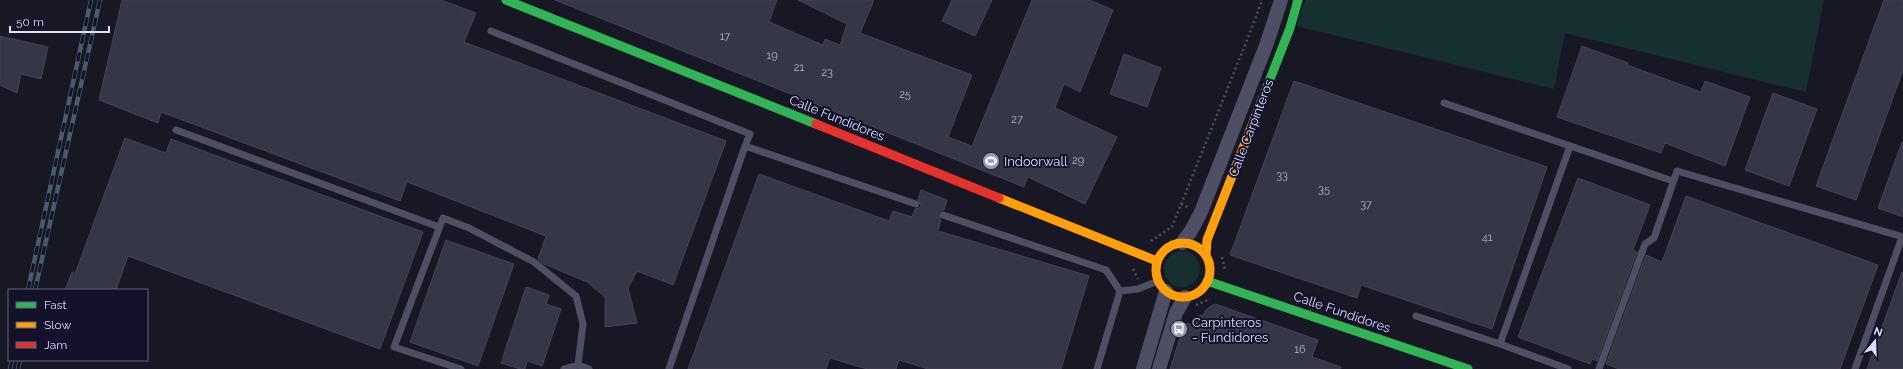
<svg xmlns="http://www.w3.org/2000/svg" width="1903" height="369" viewBox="0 0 1903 369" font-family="Raleway,sans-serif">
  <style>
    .grass { fill: #15302e }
    .building { fill: #363746; stroke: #454358 }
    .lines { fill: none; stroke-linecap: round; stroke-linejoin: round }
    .path { stroke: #46545f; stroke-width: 2.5; stroke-dasharray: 2 3; stroke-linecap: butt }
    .lane { stroke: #4e4f65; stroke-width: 7 }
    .street { stroke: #4e4f65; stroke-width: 14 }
    .fast { stroke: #30b455; stroke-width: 9 }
    .slow { stroke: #ff9f0a; stroke-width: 9 }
    .jam { stroke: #e5322d; stroke-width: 9 }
    .rail-casing { stroke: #465e6a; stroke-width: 4.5 }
    .rail { stroke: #13122a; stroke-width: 3; stroke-dasharray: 9; stroke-linecap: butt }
    .labels { text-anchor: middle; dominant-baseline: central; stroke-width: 4; stroke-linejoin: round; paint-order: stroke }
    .number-label { font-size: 11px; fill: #b3b4d0 }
    .street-label { font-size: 13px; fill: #dddefe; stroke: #13122a }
    .poi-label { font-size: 13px; fill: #dddefe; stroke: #13122a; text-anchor: start }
  </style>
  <rect width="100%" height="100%" fill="#181824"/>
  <!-- grass -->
  <path class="grass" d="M1305 0H1824L1806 92 1565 33 1554 89 1297 26Z
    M1164 269a18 18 0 1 1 36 0a18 18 0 1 1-36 0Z"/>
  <!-- building -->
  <path class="building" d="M122 0H441L476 13 464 42 726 141 673 285 637 271 628 288 637 323 605 327V297L587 282 544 264 538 259 546 236 407 182 400 201 161 112 158 123 99 100Z
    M555 0H777L769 22 823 45 825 39 840 45 847 24 798 0H874L860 33 972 75 948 137 972 146 1032 0H1089L1113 10 1080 92 1064 84 1055 108 1117 137 1085 204 1028 177 1024 187Z
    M952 0H992L975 36 942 21Z
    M1884 0H1903V70L1856 200 1816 186Z
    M0 36 48 47 41 79 21 74 17 93 0 85Z
    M1582 46 1628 63 1627 65 1701 92 1705 81 1750 97 1725 166 1665 143 1661 153 1557 117Z
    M1124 54 1161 68 1147 107 1110 94Z
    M1294 81 1547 167 1492 329 1361 285 1357 298 1230 255Z
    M1773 93 1817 109 1789 186 1745 170Z
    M125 138 166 153 171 139 423 232 380 349 128 256 116 290H65L72 272 75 274Z
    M1902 142H1903V217L1878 208Z
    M759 174 889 221 893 211 912 217 915 209 919 208 921 205 918 200 921 190 947 200 944 210 940 211 938 214 941 220 938 231 1089 276 1061 369H928L899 360 896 369H867L830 358 826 369H688Z
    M1578 178 1650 205 1633 250 1637 252 1597 361 1592 359 1590 364 1518 337Z
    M1686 196 1878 265 1840 369H1619L1606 364 1646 255 1662 262Z
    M446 240 514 264 478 366 410 342Z
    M1902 272 1903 273V369H1867Z
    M526 287 549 295 546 304 561 309 542 366 527 361 525 369H520L501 363Z
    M1215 304 1318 340 1312 357 1341 367 1340 369H1170L1183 328H1185L1187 323 1193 325 1195 317 1199 318 1200 315 1203 316 1205 311H1206L1208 308Z"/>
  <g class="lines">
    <!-- path -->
    <path class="path" d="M1181 204 1190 208
      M1151 241 1172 227 1253 25 1262 0
      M1222 257 1225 270
      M1133 269 1138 279
      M1196 305 1210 299"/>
    <!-- lane -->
    <path class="lane" d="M491 31 750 134 745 146
      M1444 103 1673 181
      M176 130 439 227
      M943 215 1106 270 1120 291 1097 369
      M1120 291 1138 289 1158 281
      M1416 316 1500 344
      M461 369 394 347 443 218 469 228 534 262 576 296 583 324 578 365
      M564 369 578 365 589 369
      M669 369 745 146 916 204
      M1568 369 1500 344 1570 146
      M1599 369 1645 244 1654 238 1677 171 1903 237
      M1855 369 1902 237"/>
    <!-- street -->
    <path class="street" d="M1182 243 1191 231 1201 212 1267 43 1281 0
      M1143 369 1166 291
      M1159 369 1176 313 1185 297"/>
    <!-- fast -->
    <path class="fast" d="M506 0 816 124
      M1254 120 1290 28 1298 0
      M1207 281 1468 369"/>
    <!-- slow -->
    <path class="slow" d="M999 198 1157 261
      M1156 270a27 27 0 1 1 54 0a27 27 0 1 1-54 0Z
      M1206 256 1207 240 1254 120"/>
    <!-- jam -->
    <path class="jam" d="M816 124 999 198"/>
    <defs>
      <path id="rail" d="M28 290 91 0
        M35 290 100 0
        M10 369 12 360
        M18 369 20 360"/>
    </defs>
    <!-- rail casing -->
    <use href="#rail" class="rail-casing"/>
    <!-- rail -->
    <use href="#rail" class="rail"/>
  </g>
  <!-- icons -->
  <defs>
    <symbol id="stadium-disc" viewBox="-11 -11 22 22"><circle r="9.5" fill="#9899b2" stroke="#13122a"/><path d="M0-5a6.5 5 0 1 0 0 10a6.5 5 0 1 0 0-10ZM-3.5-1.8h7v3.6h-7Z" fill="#fff"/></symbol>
    <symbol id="bus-disc" viewBox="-11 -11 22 22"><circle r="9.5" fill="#9899b2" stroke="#13122a"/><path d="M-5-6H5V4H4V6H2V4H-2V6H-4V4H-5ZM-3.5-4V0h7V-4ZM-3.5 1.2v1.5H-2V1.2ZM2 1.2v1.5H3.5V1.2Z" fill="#fff"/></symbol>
  </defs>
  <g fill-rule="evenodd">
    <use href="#stadium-disc" x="981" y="151" width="20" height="20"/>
    <use href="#bus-disc" x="1169" y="319" width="20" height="20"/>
  </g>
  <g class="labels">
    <!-- number labels -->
    <g class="number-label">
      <text x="725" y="36">17</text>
      <text x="772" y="55">19</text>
      <text x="799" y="67">21</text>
      <text x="827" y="72">23</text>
      <text x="905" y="94">25</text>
      <text x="1017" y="119">27</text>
      <text x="1078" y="160">29</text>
      <text x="1282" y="175">33</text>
      <text x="1324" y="189">35</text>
      <text x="1366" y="204">37</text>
      <text x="1487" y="237">41</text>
      <text x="1300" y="349">16</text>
    </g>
    <!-- street labels -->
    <g class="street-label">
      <text transform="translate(837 118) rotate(22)">Calle Fundidores</text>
      <text transform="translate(1251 128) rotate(-69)">Calle Carpinteros</text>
      <text transform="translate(1342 312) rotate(19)">Calle Fundidores</text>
    </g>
    <!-- poi labels -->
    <g class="poi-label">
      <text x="1004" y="161">Indoorwall</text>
      <text x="1192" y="322">Carpinteros<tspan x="1192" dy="15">- Fundidores</tspan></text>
    </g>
  </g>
  <!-- legend -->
  <rect x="8" y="289" width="140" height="72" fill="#13122a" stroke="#64647f"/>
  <rect x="16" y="302" width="20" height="6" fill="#30b455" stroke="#64647f"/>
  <text x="44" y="309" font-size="12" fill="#dddefe">Fast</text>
  <rect x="16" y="322" width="20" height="6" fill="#ff9f0a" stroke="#64647f"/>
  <text x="44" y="329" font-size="12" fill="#dddefe">Slow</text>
  <rect x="16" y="342" width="20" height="6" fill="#e5322d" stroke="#64647f"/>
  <text x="44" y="349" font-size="12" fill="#dddefe">Jam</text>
  <!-- north arrow -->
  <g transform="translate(1875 341) rotate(19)" stroke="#13122a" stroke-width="3" paint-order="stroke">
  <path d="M0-3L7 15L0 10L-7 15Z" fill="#dddefe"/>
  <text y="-6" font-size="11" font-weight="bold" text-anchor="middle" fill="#dddefe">N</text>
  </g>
  <!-- scale -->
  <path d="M10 26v6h99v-6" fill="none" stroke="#dddefe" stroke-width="2"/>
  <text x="16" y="26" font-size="12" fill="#dddefe" stroke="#13122a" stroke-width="3" paint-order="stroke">50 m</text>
</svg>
